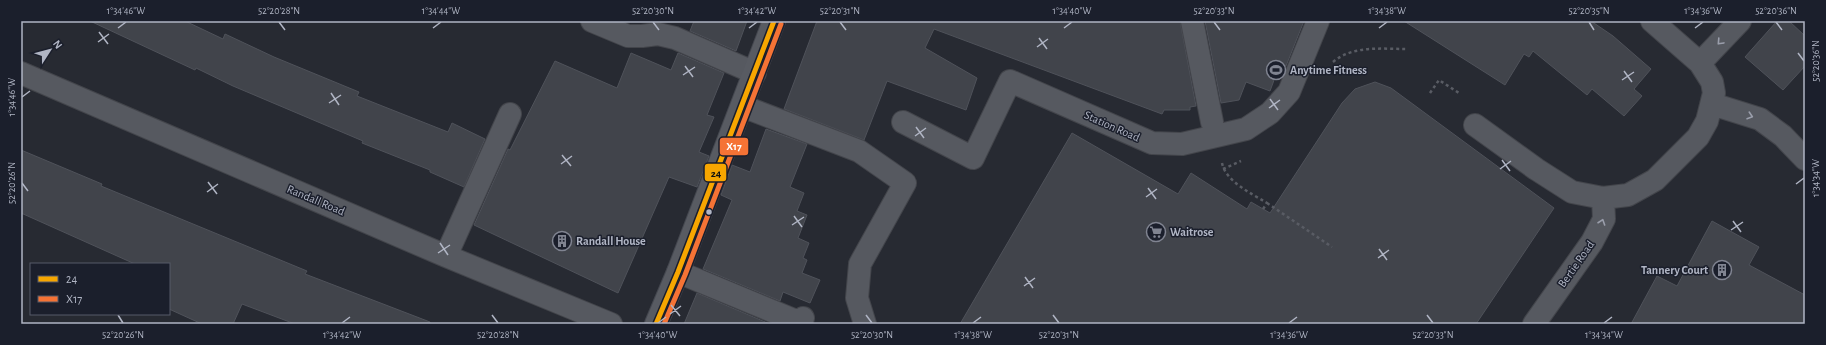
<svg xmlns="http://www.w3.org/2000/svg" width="1826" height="345" viewBox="0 0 1826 345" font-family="'Alegreya Sans',sans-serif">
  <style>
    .building { fill: #41444b; stroke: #4f525a }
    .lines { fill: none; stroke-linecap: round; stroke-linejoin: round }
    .minor-casing { stroke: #43454b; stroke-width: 24 }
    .major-casing { stroke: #44474f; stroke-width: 24 }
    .path { stroke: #595c64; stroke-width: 2.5; stroke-dasharray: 3 3; stroke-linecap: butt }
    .minor { stroke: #565960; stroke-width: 22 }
    .major { stroke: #585b62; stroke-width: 22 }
    .bus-1-casing { stroke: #1b1f2c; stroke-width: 8 }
    .bus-2-casing { stroke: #1b1f2c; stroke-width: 8 }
    .bus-1 { stroke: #f7a600; stroke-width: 5 }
    .bus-2 { stroke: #f57335; stroke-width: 5 }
    .oneway { stroke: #9a9eab }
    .ticks { fill: none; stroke: #b0b5c4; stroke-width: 1.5 }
    .bus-dot { fill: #b0b5c4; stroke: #1b1f2c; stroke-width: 1.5 }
    .labels { text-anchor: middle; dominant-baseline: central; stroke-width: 3; stroke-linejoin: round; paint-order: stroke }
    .poi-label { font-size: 12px; font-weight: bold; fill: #b0b5c4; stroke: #1b1f2c; text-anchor: start }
    .street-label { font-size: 12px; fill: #b0b5c4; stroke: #1b1f2c }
    .line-badge { stroke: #1b1f2c; stroke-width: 1.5 }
    .badge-label { font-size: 11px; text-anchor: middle; font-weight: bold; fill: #fff }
    .pale-badge-label { font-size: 11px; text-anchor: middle; font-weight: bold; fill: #111 }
    .neatline { fill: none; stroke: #b0b5c4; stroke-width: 1.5 }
    .ticks-label { font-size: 10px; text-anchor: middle; fill: #b0b5c4 }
  </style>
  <rect width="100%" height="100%" fill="#272a32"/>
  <!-- building -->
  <path class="building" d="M90 21H185L223 39 225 34 274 57 359 92 357 96 448 132 452 123 485 139 464 187 430 172V170L362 143 363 141 233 86 196 68 195 70Z
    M694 21H747L736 51 690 31Z
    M817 21H1180L1196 106 1190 107V110H1164L1162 114 934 29 925 48 977 78 966 110 887 81 864 140 784 109Z
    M1205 21H1304L1286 66 1280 64 1270 91 1246 82 1239 100 1221 103Z
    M1404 21H1591L1613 36 1651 69 1634 89 1642 96 1624 116 1592 89 1587 95 1533 51 1529 57 1524 54 1505 85Z
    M1777 21H1789L1805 36V66L1783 90 1745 57Z
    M631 53 671 70 678 53 724 73 707 115 714 117 699 152 709 156 697 187 669 177 618 293 474 225 508 149 510 150 555 61 617 88Z
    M1375 82 1391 88 1554 208 1476 324H960L1072 133 1178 194 1191 173 1247 209 1251 202 1270 213 1342 103 1355 89Z
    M766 129 807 144 790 187 804 193 797 211 807 215 798 238 809 243 803 258 807 260 802 273 820 280 810 303 783 292 780 301 703 269 732 200 721 195 732 165 750 172Z
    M21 150 102 184 101 186 307 271 305 274 430 322V324H295L242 304 233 324H202L169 309V264H135L21 213Z
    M1712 221 1759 247 1749 265 1805 295V324H1631L1657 276 1677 286Z
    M697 293 770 324H684Z"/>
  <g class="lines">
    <defs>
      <path id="minor" d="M592 21 628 36H642L658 34 675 38 755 73
        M1192 21 1212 122
        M1700 63 1740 21
        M21 73 446 256 611 324
        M1712 104 1760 119 1783 136 1805 159
        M742 106 859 151 905 183 860 264 857 298 865 324
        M903 122 973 158 1010 81 1152 143 1182 144 1246 129 1270 113 1289 92 1318 21
        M1475 125 1536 169 1572 192 1603 198 1628 195 1655 180 1698 137 1707 121 1714 93 1712 82 1700 63 1652 21
        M446 256 510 114
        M678 272 801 323 803 318
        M1534 324 1592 242 1604 219 1603 198"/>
      <path id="major" d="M656 324 678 272 774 21"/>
    </defs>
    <!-- minor casing -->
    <use href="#minor" class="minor-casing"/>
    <!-- major casing -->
    <use href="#major" class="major-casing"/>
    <!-- path -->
    <path class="path" d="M1333 62C1353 45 1382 49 1407 49
      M1430 93 1439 80 1459 93
      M1222 163C1226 182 1251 193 1267 203L1263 209
      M1223 169 1241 161
      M1267 203 1332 247"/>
    <!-- minor -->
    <use href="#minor" class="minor"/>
    <!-- major -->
    <use href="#major" class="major"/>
    <defs>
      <path id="bus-1" d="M656 324 678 272 774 21"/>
      <path id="bus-2" d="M664 324 685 275 781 24"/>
    </defs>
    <!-- bus-1 casing -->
    <use href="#bus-1" class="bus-1-casing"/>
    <!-- bus-2 casing -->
    <use href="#bus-2" class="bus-2-casing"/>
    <!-- bus-1 -->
    <use href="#bus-1" class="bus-1"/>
    <!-- bus-2 -->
    <use href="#bus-2" class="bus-2"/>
  </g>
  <!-- one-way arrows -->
  <defs><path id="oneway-chevron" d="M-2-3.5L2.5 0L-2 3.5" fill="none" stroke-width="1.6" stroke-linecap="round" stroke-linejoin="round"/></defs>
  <g class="oneway">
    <use href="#oneway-chevron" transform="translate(1720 42) rotate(133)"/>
    <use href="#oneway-chevron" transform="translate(1750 116) rotate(18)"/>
    <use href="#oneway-chevron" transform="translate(1602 222) rotate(-71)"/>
  </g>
  <!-- ticks -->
  <path class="ticks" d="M279 22 285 30M653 22 659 30M840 22 846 30M1214 22 1220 30M1589 22 1594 30M1776 22 1782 30M118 28 126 22M433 28 441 22M749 28 757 22M1064 28 1072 22M1379 28 1387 22M1695 28 1703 22M99 32 108 44M1039 38 1047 49M98 42 109 34M1037 47 1048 39M1798 53 1804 61M685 66 693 77M1624 71 1632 82M683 75 695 67M1622 80 1634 72M331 93 339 105M22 97 30 91M1270 99 1278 110M329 103 341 95M1269 108 1280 100M916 127 924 138M915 136 926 128M562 155 571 166M1502 160 1510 171M561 164 572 156M1500 169 1511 161M208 182 217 194M22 183 28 191M1796 184 1804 178M1148 188 1156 199M207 192 218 184M1146 197 1157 189M794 216 802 227M1733 221 1741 232M792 225 804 217M1731 230 1743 222M440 243 448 255M1379 249 1387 260M438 253 450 245M1378 258 1389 250M1025 277 1033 288M1024 286 1035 278M671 305 680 316M670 314 681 306M118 315 123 323M492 315 498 323M866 315 872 323M1053 315 1059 323M1427 315 1433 323M342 323 350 317M658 323 666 317M973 323 981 317M1289 323 1297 317M1604 323 1612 317"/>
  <!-- icons -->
  <defs>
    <symbol id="stadium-ring" viewBox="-11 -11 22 22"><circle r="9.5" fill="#1b1f2c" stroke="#808491" stroke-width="1.5"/><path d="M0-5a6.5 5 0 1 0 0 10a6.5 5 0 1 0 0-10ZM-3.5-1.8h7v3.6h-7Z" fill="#808491"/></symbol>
    <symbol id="supermarket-ring" viewBox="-11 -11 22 22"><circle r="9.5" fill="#1b1f2c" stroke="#808491" stroke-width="1.5"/><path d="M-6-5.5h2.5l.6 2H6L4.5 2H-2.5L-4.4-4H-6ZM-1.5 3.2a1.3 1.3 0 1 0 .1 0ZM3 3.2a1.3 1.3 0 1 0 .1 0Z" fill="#808491"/></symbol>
    <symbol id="building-ring" viewBox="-11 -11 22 22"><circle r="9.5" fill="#1b1f2c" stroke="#808491" stroke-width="1.5"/><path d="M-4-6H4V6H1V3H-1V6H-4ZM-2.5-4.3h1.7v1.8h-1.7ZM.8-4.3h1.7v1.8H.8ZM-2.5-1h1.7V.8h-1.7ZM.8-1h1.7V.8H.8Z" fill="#808491"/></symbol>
  </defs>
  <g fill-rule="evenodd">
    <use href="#stadium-ring" x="1265" y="59" width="22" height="22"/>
    <use href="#supermarket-ring" x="1145" y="221" width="22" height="22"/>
    <use href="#building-ring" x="551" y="230" width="22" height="22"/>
    <use href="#building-ring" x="1711" y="259" width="22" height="22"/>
  </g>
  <!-- markers -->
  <circle class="bus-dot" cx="709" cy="212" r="3.5"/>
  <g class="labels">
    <!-- poi labels -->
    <g class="poi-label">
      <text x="1290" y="70">Anytime Fitness</text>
      <text x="1170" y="232">Waitrose</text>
      <text x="576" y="241">Randall House</text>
      <text x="1708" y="270" text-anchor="end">Tannery Court</text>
    </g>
    <!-- street labels -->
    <g class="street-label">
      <text transform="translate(1112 126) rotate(24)">Station Road</text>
      <text transform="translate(316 200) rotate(23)">Randall Road</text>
      <text transform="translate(1576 264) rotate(-55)">Bertie Road</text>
    </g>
  </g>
  <g class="line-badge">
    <rect x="719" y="137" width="30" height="19" rx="4" fill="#f57335"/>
    <rect x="704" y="163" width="23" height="19" rx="4" fill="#f7a600"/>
  </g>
  <g class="badge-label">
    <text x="734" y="150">X17</text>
  </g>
  <g class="pale-badge-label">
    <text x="716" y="177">24</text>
  </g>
  <!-- border -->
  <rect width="1826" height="345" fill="none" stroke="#1b1f2c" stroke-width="44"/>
  <!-- legend -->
  <rect x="30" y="263" width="140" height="52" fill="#1b1f2c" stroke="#575b69"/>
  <rect x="38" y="276" width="20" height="6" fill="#f7a600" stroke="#575b69"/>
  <text x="66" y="283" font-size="12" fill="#b0b5c4">24</text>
  <rect x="38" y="296" width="20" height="6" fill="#f57335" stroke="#575b69"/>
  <text x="66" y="303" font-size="12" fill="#b0b5c4">X17</text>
  <!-- north arrow -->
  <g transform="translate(50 50) rotate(54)" stroke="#1b1f2c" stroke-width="3" paint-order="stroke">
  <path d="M0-3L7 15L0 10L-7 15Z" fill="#b0b5c4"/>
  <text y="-6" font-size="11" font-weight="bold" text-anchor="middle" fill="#b0b5c4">N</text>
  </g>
  <rect x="22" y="22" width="1782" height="301" class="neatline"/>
  <g class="ticks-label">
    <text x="126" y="14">1°34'46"W</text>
    <text x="279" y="14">52°20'28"N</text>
    <text x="441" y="14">1°34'44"W</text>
    <text x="653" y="14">52°20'30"N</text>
    <text x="757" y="14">1°34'42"W</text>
    <text x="840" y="14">52°20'31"N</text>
    <text x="1072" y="14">1°34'40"W</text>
    <text x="1214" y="14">52°20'33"N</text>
    <text x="1387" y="14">1°34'38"W</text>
    <text x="1589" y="14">52°20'35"N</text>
    <text x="1703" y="14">1°34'36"W</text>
    <text x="1776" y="14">52°20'36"N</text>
    <text transform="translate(1815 61) rotate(-90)" y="4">52°20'36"N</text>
    <text transform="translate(11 97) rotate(-90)" y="4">1°34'46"W</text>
    <text transform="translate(1815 178) rotate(-90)" y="4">1°34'34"W</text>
    <text transform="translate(11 183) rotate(-90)" y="4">52°20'26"N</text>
    <text x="123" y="338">52°20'26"N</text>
    <text x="342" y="338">1°34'42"W</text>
    <text x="498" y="338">52°20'28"N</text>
    <text x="658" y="338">1°34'40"W</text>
    <text x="872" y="338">52°20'30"N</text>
    <text x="973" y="338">1°34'38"W</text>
    <text x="1059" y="338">52°20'31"N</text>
    <text x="1289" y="338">1°34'36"W</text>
    <text x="1433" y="338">52°20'33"N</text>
    <text x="1604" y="338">1°34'34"W</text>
  </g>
</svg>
